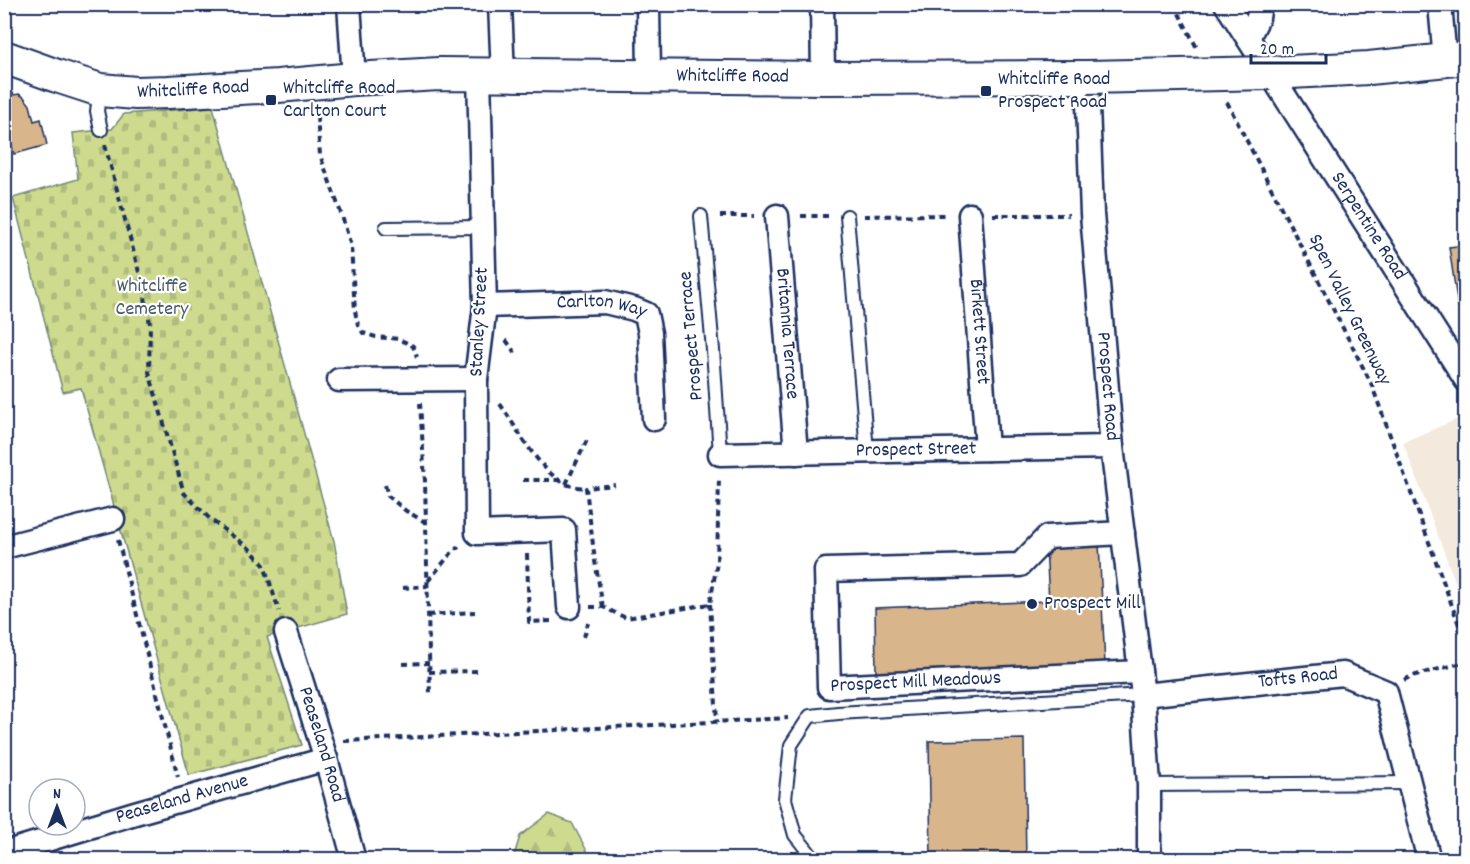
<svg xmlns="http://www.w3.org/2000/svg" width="1470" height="864" viewBox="0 0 1470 864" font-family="Dekko,sans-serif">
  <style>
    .built { fill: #f3e9dc }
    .forest { fill: url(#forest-firs); stroke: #748576; stroke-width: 1.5 }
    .cemetery { fill: url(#cemetery-stones); stroke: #748576; stroke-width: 1.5 }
    .building { fill: #d8b58a; stroke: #1b2f5e; stroke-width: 1.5 }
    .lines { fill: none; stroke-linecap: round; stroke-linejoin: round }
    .lane-casing { stroke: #1b2f5e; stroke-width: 16 }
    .street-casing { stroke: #1b2f5e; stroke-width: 27 }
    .secondary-casing { stroke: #1b2f5e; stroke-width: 36 }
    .path { stroke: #1b2f5e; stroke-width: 4; stroke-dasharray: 6 4.5; stroke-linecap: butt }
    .lane { stroke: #fff; stroke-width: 12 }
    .street { stroke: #fff; stroke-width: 22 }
    .secondary { stroke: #fff; stroke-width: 32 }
    .secondary-bridge-casing { stroke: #1b2f5e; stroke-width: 36; stroke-linecap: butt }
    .secondary-bridge { stroke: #fff; stroke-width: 32 }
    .poi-dot { fill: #1b2f5e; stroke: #fff; stroke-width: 2 }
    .labels { text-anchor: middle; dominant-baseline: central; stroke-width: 4.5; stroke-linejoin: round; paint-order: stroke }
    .street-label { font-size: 20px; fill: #1b2f5e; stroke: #fff }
    .poi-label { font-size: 20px; fill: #1b2f5e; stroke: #fff; text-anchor: start }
    .park-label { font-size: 20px; fill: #485a6a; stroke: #fff }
  </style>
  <defs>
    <pattern id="forest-firs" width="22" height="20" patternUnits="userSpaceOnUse" patternTransform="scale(1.5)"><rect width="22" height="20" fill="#cedb8e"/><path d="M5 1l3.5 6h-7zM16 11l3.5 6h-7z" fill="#b0bc7d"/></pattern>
    <pattern id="cemetery-stones" width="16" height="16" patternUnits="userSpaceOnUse" patternTransform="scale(1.5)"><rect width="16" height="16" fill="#cedb8e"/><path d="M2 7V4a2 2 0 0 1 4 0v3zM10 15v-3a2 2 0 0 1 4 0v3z" fill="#b0bc7d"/></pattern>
  </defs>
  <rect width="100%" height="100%" fill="#fff"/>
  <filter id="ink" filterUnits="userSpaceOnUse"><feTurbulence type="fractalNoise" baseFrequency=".0167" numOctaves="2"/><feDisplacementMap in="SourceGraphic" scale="12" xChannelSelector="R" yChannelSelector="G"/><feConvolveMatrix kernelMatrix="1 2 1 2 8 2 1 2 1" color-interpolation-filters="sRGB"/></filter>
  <g filter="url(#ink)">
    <!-- built -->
    <path class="built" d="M1465 416V608L1403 442Z"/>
    <!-- forest -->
    <path class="forest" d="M549 814 572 823 587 851 585 859H513L520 836Z"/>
    <!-- cemetery -->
    <path class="cemetery" d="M213 107 334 541 347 614 267 637 302 745 189 775 81 388 63 392 13 198 78 179 73 133 112 129 124 114Z"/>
    <!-- building -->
    <path class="building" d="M13 93 14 95 19 94 24 97 30 105 34 121 41 119 47 145 14 154 4 118V95Z
      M1466 245V306L1458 307 1449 247Z
      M1099 543 1105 665 876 673 875 608 1049 601 1046 546Z
      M1024 739 1026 860H931L929 741Z"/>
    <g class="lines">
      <defs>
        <path id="lane" d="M100 90 97 111 101 130
          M701 216 713 350 720 454
          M847 216 867 451
          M386 228 483 227
          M1149 785 1410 783
          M815 860 795 835 785 799 791 745 810 716 838 713 1143 695"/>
        <g id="street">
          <path d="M349 4 354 79"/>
          <path d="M500 4 503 76"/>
          <path d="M648 4 649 76"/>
          <path d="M822 4 823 78"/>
          <path id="s1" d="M1226 4 1466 380"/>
          <path d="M1440 4 1445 60"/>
          <path d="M1248 38 1258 18 1260 4"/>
          <path d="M479 75 485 306 476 379 477 533 564 530 569 607"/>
          <path id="s2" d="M1087 77 1092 214 1112 447 1143 695 1149 785V860"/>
          <path id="s3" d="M970 215 987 449"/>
          <path id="s4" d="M777 216 796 453"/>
          <path id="s5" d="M485 306 605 302 634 309 646 314 650 333 654 419"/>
          <path d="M339 380 476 379"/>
          <path id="s6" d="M720 454 1112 447"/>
          <path id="s7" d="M1123 533 1047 537 1020 565 826 570 829 687 1140 672"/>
          <path d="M4 547 113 519"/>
          <path id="s8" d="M286 632 326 759 354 860"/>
          <path id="s9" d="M1143 695 1343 674 1386 692 1429 860"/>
          <path id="s10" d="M4 853 135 813 326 759"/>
        </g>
        <g id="secondary">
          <path id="s11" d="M4 57 57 76 100 90 136 93 168 92 278 86 354 79 439 74 823 78 1087 77"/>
          <path d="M1270 73 1369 68 1466 58"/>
        </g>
      </defs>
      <!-- lane casing -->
      <use href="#lane" class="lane-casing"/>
      <!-- street casing -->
      <use href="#street" class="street-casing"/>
      <!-- secondary casing -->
      <use href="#secondary" class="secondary-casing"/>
      <!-- path -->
      <path class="path" d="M1174 4 1197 48
        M1227 102 1371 383 1466 644
        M317 117 320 155 342 216 351 246 355 311 358 325 363 333 376 337 399 339 413 346 417 357
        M105 145 143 287 150 324 149 372 184 493 211 520 249 548 264 565 279 611
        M993 215H1069
        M720 216H754
        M801 216H829
        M864 216 946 215
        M506 340 515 353
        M420 403 425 481 430 696
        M500 404C517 428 535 464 559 480 567 486 576 487 586 488
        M523 480H558
        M566 484 588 438
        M385 485 388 496 406 511 425 522
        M118 540 178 777
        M527 554 529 622 552 621
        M428 581 454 550 459 547
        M403 588 427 586
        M710 604 717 722
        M590 607H603L626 618 710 604 717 562 719 478
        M603 607 595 561 586 488 615 485
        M428 615 475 612
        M584 637 588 623
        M403 664 429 663
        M429 672 477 671
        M1404 680 1412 676 1466 662
        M344 741 788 718"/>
      <!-- lane -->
      <use href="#lane" class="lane"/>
      <!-- street -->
      <use href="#street" class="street"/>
      <!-- secondary -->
      <use href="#secondary" class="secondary"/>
      <defs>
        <path id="secondary-bridge" d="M1087 77 1270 73"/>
      </defs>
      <!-- secondary-bridge casing -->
      <use href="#secondary-bridge" class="secondary-bridge-casing"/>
      <!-- secondary-bridge -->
      <use href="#secondary-bridge" class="secondary-bridge"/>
    </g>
  </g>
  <!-- markers -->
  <g class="poi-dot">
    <rect x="980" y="85" width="12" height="12" rx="3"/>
    <rect x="265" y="94" width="12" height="12" rx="3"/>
    <circle cx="1032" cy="604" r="6"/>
  </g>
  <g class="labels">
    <!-- street labels -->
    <g class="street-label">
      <text stroke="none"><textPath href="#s11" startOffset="735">Whitcliffe Road</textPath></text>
      <text stroke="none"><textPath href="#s11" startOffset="195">Whitcliffe Road</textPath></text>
      <text stroke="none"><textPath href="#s1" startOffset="264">Serpentine Road</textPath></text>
      <text transform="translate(1349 310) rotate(64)">Spen Valley Greenway</text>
      <text stroke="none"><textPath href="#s5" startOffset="117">Carlton Way</textPath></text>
      <text transform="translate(480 322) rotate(-87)">Stanley Street</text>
      <text stroke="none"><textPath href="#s3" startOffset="117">Birkett Street</textPath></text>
      <text stroke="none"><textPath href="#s4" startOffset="118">Britannia Terrace</textPath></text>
      <text transform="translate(692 336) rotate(-95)">Prospect Terrace</text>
      <text stroke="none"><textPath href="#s2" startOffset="310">Prospect Road</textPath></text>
      <text stroke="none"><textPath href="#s6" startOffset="196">Prospect Street</textPath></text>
      <text stroke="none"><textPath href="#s7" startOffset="513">Prospect Mill Meadows</textPath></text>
      <text stroke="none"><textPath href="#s9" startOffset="156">Tofts Road</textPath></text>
      <text stroke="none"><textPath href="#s8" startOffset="118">Peaseland Road</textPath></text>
      <text stroke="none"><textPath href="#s10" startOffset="186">Peaseland Avenue</textPath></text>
    </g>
    <!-- poi labels -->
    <g class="poi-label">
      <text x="998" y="80">Whitcliffe Road<tspan x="998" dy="23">Prospect Road</tspan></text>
      <text x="283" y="89">Whitcliffe Road<tspan x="283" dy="23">Carlton Court</tspan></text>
      <text x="1044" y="604">Prospect Mill</text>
    </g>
    <!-- park labels -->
    <g class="park-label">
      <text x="152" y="287">Whitcliffe<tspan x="152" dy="23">Cemetery</tspan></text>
    </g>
  </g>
  <!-- margin -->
  <rect width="1470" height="864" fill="none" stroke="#fff" stroke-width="24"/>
  <rect x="12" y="12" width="1446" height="840" fill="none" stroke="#1b2f5e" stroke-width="2" filter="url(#ink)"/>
  <!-- north arrow -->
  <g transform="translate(57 807)"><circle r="28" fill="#ffffff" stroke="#a4acbf" stroke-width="1.5"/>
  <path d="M0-4.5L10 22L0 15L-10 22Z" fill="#1b2f5e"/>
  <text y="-9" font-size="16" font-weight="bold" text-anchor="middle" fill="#1b2f5e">N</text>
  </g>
  <!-- scale -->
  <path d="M1251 54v9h75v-9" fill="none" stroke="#1b2f5e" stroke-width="3"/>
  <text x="1260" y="54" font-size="18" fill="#1b2f5e" stroke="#ffffff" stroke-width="4.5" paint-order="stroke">20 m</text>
</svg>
